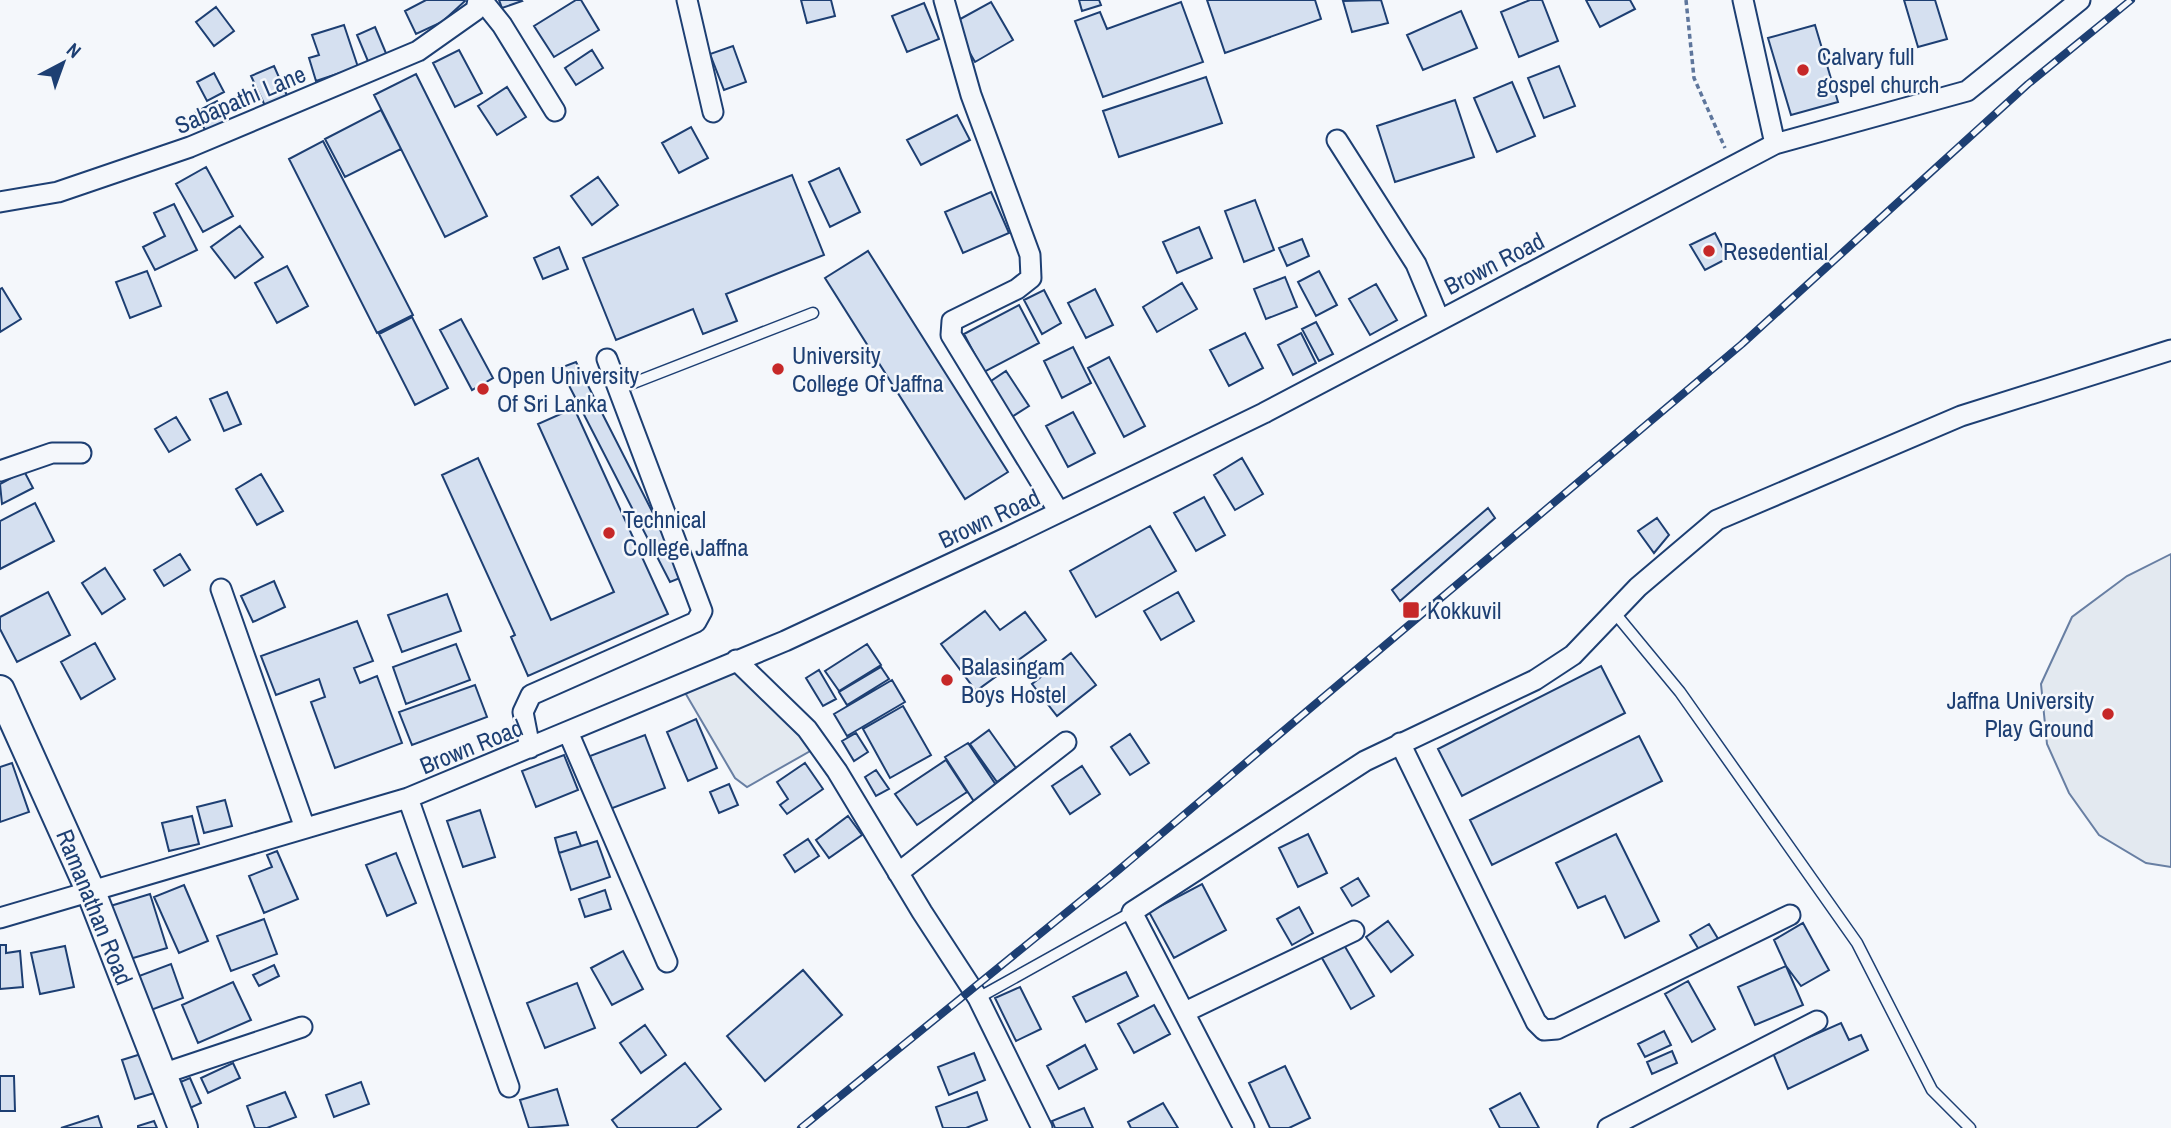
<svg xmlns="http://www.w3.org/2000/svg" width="2171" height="1128" viewBox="0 0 2171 1128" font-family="'Archivo Narrow',sans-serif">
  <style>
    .green { fill: #e3e9f0; stroke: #687fa3; stroke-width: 2 }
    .building { fill: #d5e0f0; stroke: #1d3f73; stroke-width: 2 }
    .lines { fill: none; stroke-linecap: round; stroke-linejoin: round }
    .lane-casing { stroke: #1d3f73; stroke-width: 13 }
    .street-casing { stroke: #1d3f73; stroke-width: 23 }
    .secondary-casing { stroke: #1d3f73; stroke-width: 32 }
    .path { stroke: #5e769c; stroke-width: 3.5; stroke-dasharray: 5 3.5; stroke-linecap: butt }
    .lane { stroke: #f4f7fb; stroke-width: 10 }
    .street { stroke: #f4f7fb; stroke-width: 19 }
    .secondary { stroke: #f4f7fb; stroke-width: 28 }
    .rail-casing { stroke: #1d3f73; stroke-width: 8 }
    .rail { stroke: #f4f7fb; stroke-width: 5; stroke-dasharray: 16; stroke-linecap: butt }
    .poi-dot { fill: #c62828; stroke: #f4f7fb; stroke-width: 2.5 }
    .labels { text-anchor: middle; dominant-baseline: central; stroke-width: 5; stroke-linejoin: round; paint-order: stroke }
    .poi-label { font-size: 24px; fill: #1d3f73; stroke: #f4f7fb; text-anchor: start }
    .street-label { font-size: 24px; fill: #1d3f73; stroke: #f4f7fb }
  </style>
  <rect width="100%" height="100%" fill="#f4f7fb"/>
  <!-- green -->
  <path class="green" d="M2171 554V867L2146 863 2099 835 2069 793 2047 744 2041 684 2072 617 2127 576Z
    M736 660 819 746 747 787 735 778 680 684Z"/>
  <!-- building -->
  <path class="building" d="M426 0H463L465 1 442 22 416 34 405 11Z
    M499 0H521L522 1 502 8Z
    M576 0H581L599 30 554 57 534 26Z
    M801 0H831L835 16 807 23Z
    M1079 0H1099L1101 5 1082 11Z
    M1207 0H1315L1321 19 1225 53Z
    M1381 0 1388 23 1352 32 1343 1Z
    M1530 0H1542L1558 41 1519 57 1501 12Z
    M1586 0H1630L1635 9 1600 27Z
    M1904 0H1935L1947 39 1918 47Z
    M991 2 1013 40 975 62 953 23Z
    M1181 2 1203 62 1103 97 1075 21 1100 12 1107 29Z
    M924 3 939 39 907 52 892 16Z
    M216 7 234 31 214 46 196 22Z
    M1461 11 1477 48 1423 70 1407 35Z
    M344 25 358 67 316 81 309 58 319 55 312 35Z
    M1815 25 1838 102 1791 115 1768 38Z
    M375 27 388 58 370 66 357 35Z
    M733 46 746 82 724 90 710 54Z
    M459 50 482 93 455 107 433 63Z
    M592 50 603 68 576 85 565 68Z
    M274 66 289 100 267 110 251 76Z
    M1559 66 1575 106 1544 118 1528 78Z
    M214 73 224 92 207 101 197 82Z
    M416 74 487 216 445 237 374 95Z
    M1206 77 1222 123 1119 157 1103 111Z
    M1512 82 1535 136 1497 152 1474 98Z
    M507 87 526 117 497 135 478 106Z
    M1455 100 1474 157 1395 182 1377 126Z
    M217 101 228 123 207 134 196 112Z
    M381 110 401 149 345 177 325 139Z
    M957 115 970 140 921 165 907 140Z
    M691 127 708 158 679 173 662 143Z
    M323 141 413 315 377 333 289 159Z
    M206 167 233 216 203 232 176 184Z
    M839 168 860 212 830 227 809 182Z
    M792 175 824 255 726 294 737 321 703 334 693 309 616 340 583 258Z
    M598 177 618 205 592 225 571 196Z
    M991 192 1009 233 963 253 945 212Z
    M1255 200 1274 250 1244 262 1225 211Z
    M174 204 197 250 155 270 143 247 165 236 154 213Z
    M240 226 263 257 235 278 211 247Z
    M1199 227 1212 258 1177 273 1163 242Z
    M1715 233 1728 258 1705 270 1690 245Z
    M1302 239 1309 256 1287 266 1279 248Z
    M559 247 568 269 543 279 534 258Z
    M868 251 1008 472 965 499 825 278Z
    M287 266 308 306 277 323 255 283Z
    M147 271 161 306 130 318 116 282Z
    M1319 271 1337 305 1316 316 1298 282Z
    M1285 277 1297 307 1266 319 1254 289Z
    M1182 283 1197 309 1157 332 1143 307Z
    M1376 284 1397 320 1370 335 1349 299Z
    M2 288 21 319 0 332V289Z
    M1095 289 1113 325 1086 338 1068 303Z
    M1044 290 1061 323 1042 334 1024 300Z
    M1019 305 1039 343 984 372 964 334Z
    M412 317 448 388 415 405 379 334Z
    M461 319 493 378 472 390 440 330Z
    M1316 322 1333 354 1319 361 1302 329Z
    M1245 333 1263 368 1229 386 1210 350Z
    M1301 333 1316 363 1293 375 1278 345Z
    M1073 347 1091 383 1062 398 1044 361Z
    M1109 357 1145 426 1124 437 1088 368Z
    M576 362 685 576 670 582 560 368Z
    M1006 371 1029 406 1010 418 988 383Z
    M227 392 241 424 224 431 210 399Z
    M574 408 668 614 528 676 511 637 515 635 442 475 478 458 551 620 614 592 538 424Z
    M1073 412 1095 453 1068 467 1046 426Z
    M176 417 190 440 169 452 155 429Z
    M1242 458 1263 494 1235 510 1214 475Z
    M24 471 33 488 2 504 0 484Z
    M261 474 283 511 257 525 236 489Z
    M1204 497 1225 535 1196 551 1174 513Z
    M35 503 54 541 0 569V521Z
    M1488 508 1495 518 1400 601 1392 590Z
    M1657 518 1669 535 1654 553 1638 531Z
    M1150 526 1176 571 1096 617 1070 571Z
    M180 554 190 570 164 586 154 570Z
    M105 568 125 599 102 614 82 583Z
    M274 581 285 607 253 622 241 596Z
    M48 592 70 635 17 662 0 629V617Z
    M1178 592 1194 621 1161 640 1144 611Z
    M447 594 461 631 402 652 388 615Z
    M985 611 1000 630 1025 612 1046 640 976 691 941 644Z
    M357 621 373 661 354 668 360 683 377 676 402 743 335 768 311 702 325 697 319 679 276 695 261 656Z
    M95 643 115 679 81 699 61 662Z
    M456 644 470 680 406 704 393 667Z
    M867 644 881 665 839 691 825 671Z
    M1071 653 1096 685 1057 716 1032 684Z
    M1601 666 1625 713 1462 796 1438 749Z
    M881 667 889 679 847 705 839 692Z
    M819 670 836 699 823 706 806 678Z
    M892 680 905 702 847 736 834 714Z
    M475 685 487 717 412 745 399 712Z
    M903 706 931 755 890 778 863 729Z
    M696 719 717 768 688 781 667 732Z
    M989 730 1016 768 997 782 970 744Z
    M856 733 868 752 854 761 842 741Z
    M1130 734 1149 763 1130 775 1111 747Z
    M645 735 665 788 610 809 590 756Z
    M1639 736 1662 781 1492 865 1470 820Z
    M968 743 998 788 975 803 945 757Z
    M564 755 578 790 536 807 522 771Z
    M946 760 967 792 917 825 895 794Z
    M12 763 29 812 0 822V767Z
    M805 763 823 789 787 814 780 805 788 799 777 782Z
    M1082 766 1100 794 1070 814 1052 786Z
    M876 770 889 789 876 796 865 777Z
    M729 784 738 805 719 813 710 792Z
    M225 800 232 826 204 833 197 807Z
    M480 810 495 857 463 867 447 821Z
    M192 816 199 844 169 851 162 823Z
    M848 816 862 835 829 858 816 840Z
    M576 832 581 846 559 853 555 838Z
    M1308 834 1327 873 1298 887 1279 848Z
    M1616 834 1659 921 1625 938 1605 896 1578 908 1556 863Z
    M808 839 819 856 795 872 784 855Z
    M597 841 610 877 571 890 559 853Z
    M277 851 298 899 264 913 249 876 272 867 267 855Z
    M396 853 416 903 387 916 366 865Z
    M1358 878 1369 896 1352 906 1341 888Z
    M1202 884 1226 930 1174 958 1149 912Z
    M184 885 208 941 179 953 154 897Z
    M605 890 611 909 585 917 579 899Z
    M150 894 167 948 123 961 107 907Z
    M1299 907 1313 933 1292 945 1277 919Z
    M264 919 277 954 231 971 217 936Z
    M1388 921 1413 955 1391 972 1366 937Z
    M1803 923 1829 970 1801 986 1786 966 1774 940Z
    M1709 924 1720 942 1701 953 1690 935Z
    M0 945H6V953L20 951 23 987 0 989Z
    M1344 945 1374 996 1351 1009 1322 958Z
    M65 946 74 987 40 994 31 953Z
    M623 951 643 989 612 1005 591 968Z
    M171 964 183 998 151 1010 139 976Z
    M274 965 279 976 259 986 253 975Z
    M1786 966 1803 1005 1755 1025 1738 987Z
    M803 970 842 1015 765 1081 727 1036Z
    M1126 972 1138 996 1086 1022 1073 997Z
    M1688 981 1715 1029 1692 1042 1665 994Z
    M233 982 251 1020 198 1043 182 1005Z
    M577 983 595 1028 545 1048 527 1003Z
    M1020 987 1041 1029 1016 1041 995 998Z
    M1154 1005 1170 1034 1134 1053 1118 1024Z
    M1841 1023 1849 1040 1861 1035 1868 1050 1788 1089 1773 1053Z
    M645 1025 666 1055 641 1073 620 1043Z
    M1664 1031 1671 1045 1645 1057 1638 1044Z
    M1085 1045 1097 1069 1059 1089 1047 1066Z
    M1672 1051 1677 1063 1652 1074 1647 1062Z
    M974 1053 985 1080 949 1095 938 1067Z
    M141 1054 154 1093 135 1099 122 1060Z
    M233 1063 240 1078 208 1093 201 1078Z
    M685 1063 721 1109 696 1128H618L612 1120Z
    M1285 1066 1310 1118 1289 1128H1270L1249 1083Z
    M0 1076H14L15 1111H0Z
    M190 1078 201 1103 190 1108 178 1083Z
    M361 1082 369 1104 334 1117 326 1095Z
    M557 1089 568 1125 529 1128 520 1100Z
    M285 1092 296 1117 267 1128H255L247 1106Z
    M977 1092 987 1120 966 1128H943L936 1107Z
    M1520 1093 1539 1128H1500L1490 1109Z
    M1163 1103 1178 1128H1131L1128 1122Z
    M1084 1108 1093 1128H1055L1052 1121Z
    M98 1116 102 1128H61Z
    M154 1121 157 1128H138V1126Z"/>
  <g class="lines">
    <defs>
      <path id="lane" d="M618 389 813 313
        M1614 612 1680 692 1857 943 1932 1090 1970 1128
        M978 998 1132 912"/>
      <path id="street" d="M482 0 502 25 555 111
        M687 0 713 112
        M944 0 971 95 1030 255 1031 278 1017 289 952 321 951 335 1059 512
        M1743 0 1775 144
        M1337 140 1416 264 1439 319
        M0 202 58 192 190 147 418 51 476 10 478 0
        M0 471 52 453H81
        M221 589 305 828
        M736 660 807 729 837 771 922 912 978 998 1042 1128
        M568 732 667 962
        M1400 743 1536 1022 1544 1030 1557 1029 1790 915
        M530 748 523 712 531 695 696 622 702 611 607 359
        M408 798 509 1087
        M898 873 1066 742
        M0 918 408 798 785 641 1010 536 1264 413 1775 144 1967 91 2080 0
        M1185 1012 1354 931
        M162 1074 302 1027
        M1244 1128 1132 912 1365 761 1535 680 1573 655 1638 587 1717 520 1961 416 2171 350
        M1608 1128 1817 1021"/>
      <path id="secondary" d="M0 690 91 892 183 1128"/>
    </defs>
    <!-- lane casing -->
    <use href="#lane" class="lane-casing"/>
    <!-- street casing -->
    <use href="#street" class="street-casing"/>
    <!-- secondary casing -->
    <use href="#secondary" class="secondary-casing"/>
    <!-- path -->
    <path class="path" d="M1686 0 1694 78 1725 148"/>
    <!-- lane -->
    <use href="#lane" class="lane"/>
    <!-- street -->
    <use href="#street" class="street"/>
    <!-- secondary -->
    <use href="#secondary" class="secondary"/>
    <defs>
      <path id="rail" d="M801 1128 1115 873 1742 344 2028 84 2131 0"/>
    </defs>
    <!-- rail casing -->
    <use href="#rail" class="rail-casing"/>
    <!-- rail -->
    <use href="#rail" class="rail"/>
  </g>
  <!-- markers -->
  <g class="poi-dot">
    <circle cx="1803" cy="70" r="7"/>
    <circle cx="1709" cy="251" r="7"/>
    <circle cx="778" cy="369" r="7"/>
    <circle cx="483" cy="389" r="7"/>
    <circle cx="609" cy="533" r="7"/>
    <rect x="1402" y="601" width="18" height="18" rx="3.5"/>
    <circle cx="947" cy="680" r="7"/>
    <circle cx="2108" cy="714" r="7"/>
  </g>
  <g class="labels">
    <!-- poi labels -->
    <g class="poi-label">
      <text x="1817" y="56">Calvary full<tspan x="1817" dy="28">gospel church</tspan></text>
      <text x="1723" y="251">Resedential</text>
      <text x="792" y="355">University<tspan x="792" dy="28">College Of Jaffna</tspan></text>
      <text x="497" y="375">Open University<tspan x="497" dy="28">Of Sri Lanka</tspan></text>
      <text x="623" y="519">Technical<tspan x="623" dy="28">College Jaffna</tspan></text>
      <text x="1427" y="610">Kokkuvil</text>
      <text x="961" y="666">Balasingam<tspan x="961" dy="28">Boys Hostel</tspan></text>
      <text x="2094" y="700" text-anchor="end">Jaffna University<tspan x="2094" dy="28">Play Ground</tspan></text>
    </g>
    <!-- street labels -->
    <g class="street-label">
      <text transform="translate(240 99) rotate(-23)">Sabapathi Lane</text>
      <text transform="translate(1494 263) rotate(-27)">Brown Road</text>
      <text transform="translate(989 518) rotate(-25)">Brown Road</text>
      <text transform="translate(471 746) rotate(-22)">Brown Road</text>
      <text transform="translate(95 907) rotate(68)">Ramanathan Road</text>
    </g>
  </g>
  <!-- north arrow -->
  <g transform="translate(63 63) rotate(41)" stroke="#f4f7fb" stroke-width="5" paint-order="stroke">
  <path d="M0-5L12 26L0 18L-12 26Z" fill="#1d3f73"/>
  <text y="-10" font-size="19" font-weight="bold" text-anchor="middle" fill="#1d3f73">N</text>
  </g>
</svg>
